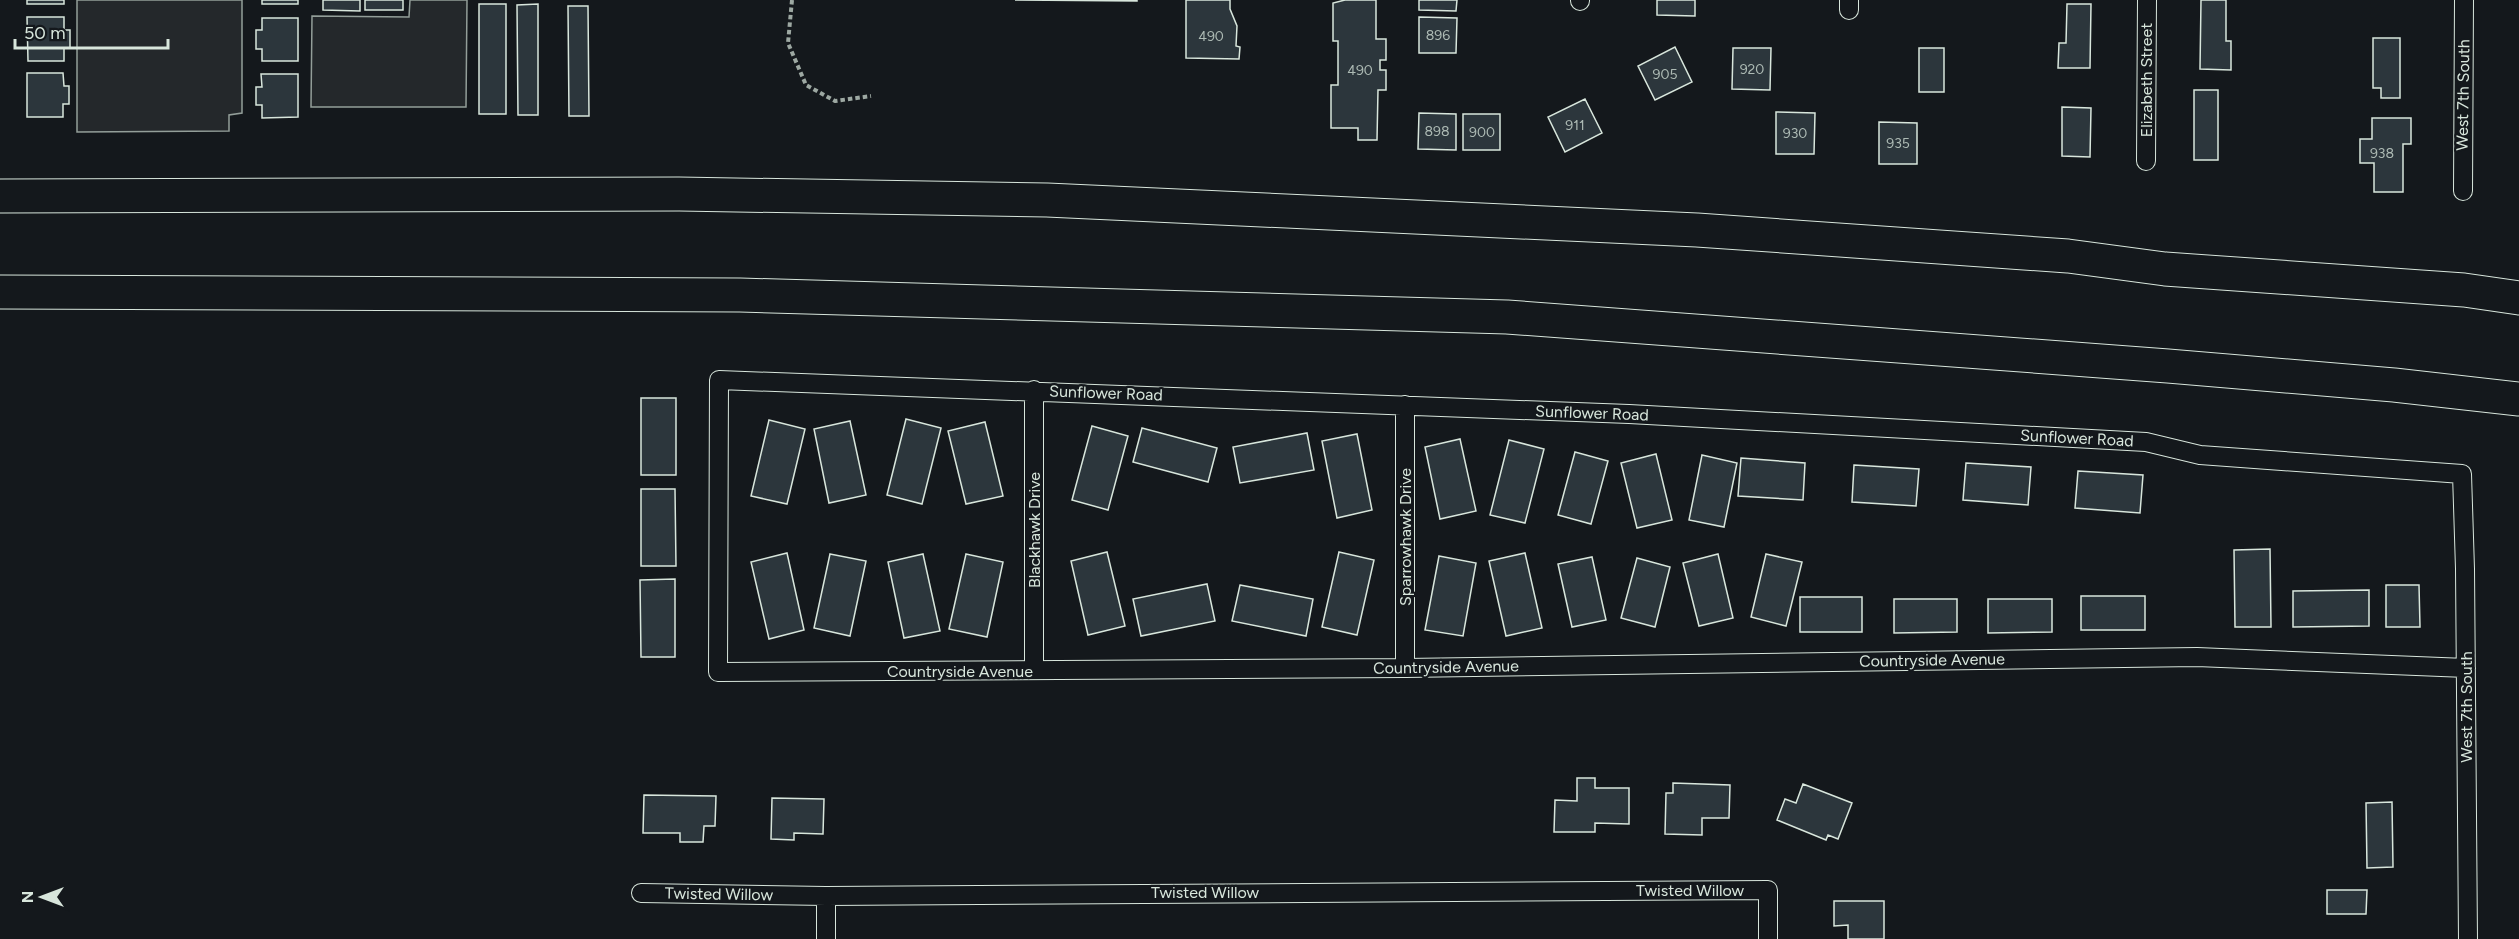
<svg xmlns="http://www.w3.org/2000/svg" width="2519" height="939" viewBox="0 0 2519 939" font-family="Figtree,sans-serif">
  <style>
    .parking { fill: #24282b; stroke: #939e99; stroke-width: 1.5 }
    .building { fill: #2c363c; stroke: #d8e6dc; stroke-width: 1.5 }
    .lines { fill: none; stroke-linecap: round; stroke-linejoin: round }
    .minor-casing { stroke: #d8e6dc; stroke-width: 20 }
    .motorway-casing { stroke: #d8e6dc; stroke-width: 35 }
    .path { stroke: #9da8a2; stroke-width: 4; stroke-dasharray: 4.5 3; stroke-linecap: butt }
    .minor { stroke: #14181c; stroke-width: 18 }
    .motorway { stroke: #14181c; stroke-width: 33 }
    .labels { text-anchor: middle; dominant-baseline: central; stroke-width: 4.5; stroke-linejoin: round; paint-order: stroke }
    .number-label { font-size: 14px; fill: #adbab4 }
    .street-label { font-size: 16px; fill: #d8e6dc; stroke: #14181c }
  </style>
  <rect width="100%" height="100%" fill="#14181c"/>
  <!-- parking -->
  <path class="parking" d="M77 0H242V113L229 115V131L77 132Z
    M410 0H467L466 107H311L312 16 409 17Z"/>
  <!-- building -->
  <path class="building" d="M27 0H64V4H27Z
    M262 0H298V4H262Z
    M323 0H360V11L323 10Z
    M365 0H403V10H365Z
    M1137 0V1L1015 0Z
    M1186 0H1230V9L1237 26 1236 46 1240 47 1239 59 1186 58Z
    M1345 0H1376V39H1386V60H1380V70H1386V90H1378L1377 140H1358V128H1331V85H1338V41H1333V3Z
    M1419 0H1457L1456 11 1419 10Z
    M1657 0H1695V16L1657 15Z
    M2201 0H2226V41H2231V70L2200 69Z
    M479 4H506V114H479Z
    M538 4V115H518L517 5Z
    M2067 4H2091L2090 68H2058L2059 43H2066Z
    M568 6H588L589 116H569Z
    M27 17H64V30H70V48H64V61H28Z
    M1419 17 1457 18 1456 53H1419Z
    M262 18H298V61H262V49H256V30H262Z
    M2373 38H2400V98H2381V88H2373Z
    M1675 47 1692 82 1655 100 1638 66Z
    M1733 48H1771L1770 90 1732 89Z
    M1919 48H1944V92H1919Z
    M27 73H63L64 86H69V104H63V117H27Z
    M261 74H298V117L262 118V105H256V87H262Z
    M2194 90H2218V160H2194Z
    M1585 99 1602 133 1565 152 1548 117Z
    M2062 107 2091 108 2090 157 2062 156Z
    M1776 112 1815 113 1814 154H1776Z
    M1419 113 1456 114V150L1418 149Z
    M1463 114H1500V150H1463Z
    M2372 118H2411V144H2403V192H2374V163H2360V139H2372Z
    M1879 122 1917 123V164H1879Z
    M641 398H676V475H641Z
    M906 419 941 428 922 504 887 495Z
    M769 420 805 429 787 504 751 496Z
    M850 421 866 495 829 503 814 429Z
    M985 422 1003 496 966 504 948 431Z
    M1092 426 1128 436 1108 510 1072 500Z
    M1142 428 1217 448 1208 482 1133 462Z
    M1307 433 1314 470 1240 483 1233 447Z
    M1357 434 1372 510 1337 518 1322 441Z
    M1460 439 1476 511 1440 519 1425 447Z
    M1509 440 1544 449 1525 523 1490 515Z
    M1575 452 1608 461 1591 524 1558 515Z
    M1656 454 1672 520 1637 528 1621 463Z
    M1702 455 1737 463 1724 527 1689 520Z
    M1741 458 1805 463 1803 500 1738 496Z
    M1966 463 2031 467 2028 505 1963 500Z
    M1854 465 1919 469 1916 506 1852 502Z
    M2078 471 2143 475 2140 513 2075 508Z
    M641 489H675L676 566H641Z
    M2270 549 2271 627H2235L2234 550Z
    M1107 552 1125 626 1088 635 1071 561Z
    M1339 552 1374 560 1357 635 1322 627Z
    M787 553 804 630 769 639 751 562Z
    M1525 553 1542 628 1506 636 1489 561Z
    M830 554 866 561 850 636 814 628Z
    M923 554 940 631 904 638 888 562Z
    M966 554 1003 562 987 637 949 629Z
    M1718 554 1733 618 1699 626 1683 563Z
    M1766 554 1802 562 1786 626 1751 617Z
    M1439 556 1476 563 1463 636 1425 630Z
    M1592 557 1606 620 1572 627 1558 564Z
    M1637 558 1670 567 1655 627 1621 618Z
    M675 579V657H641L640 580Z
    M1207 584 1215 621 1141 636 1133 599Z
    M1240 585 1313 599 1306 636 1232 621Z
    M2386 585H2419L2420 627H2386Z
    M2369 590V626L2293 627V591Z
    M2081 596H2145V630H2081Z
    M1800 597H1862V632H1800Z
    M1894 599H1957V632L1894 633Z
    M1988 599H2052V632L1988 633Z
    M1577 778H1595V788H1629V824L1595 823V832H1554L1555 800 1577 801Z
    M1673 783 1730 785 1729 818H1702V835L1665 834 1666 793H1673Z
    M1803 784 1852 803 1838 839 1828 835 1826 840 1777 820 1785 799 1796 803Z
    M644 795 716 796 715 826H704L703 842H680V833H643Z
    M772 798 824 799 823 834 794 833V840L771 839Z
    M2392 802 2393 867 2367 868 2366 803Z
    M2327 890H2367L2366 914H2327Z
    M1834 901H1884V939H1848V925L1834 926Z"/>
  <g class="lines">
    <defs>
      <path id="minor" d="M1849 0V10
        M1580 1V0
        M2146 161 2147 0
        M2463 191 2464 0
        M1405 668V405
        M2466 668 2197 657 1405 668 718 672 719 380 1629 414 2146 442 2200 455 2462 474 2465 569 2468 939
        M1034 670V390
        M641 893 826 896 1768 890V939
        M826 939V896"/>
      <path id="motorway" d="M0 196 679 194 1047 200 1697 230 2068 256 2165 269 2464 290 2519 298
        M0 292 740 295 1507 317 2168 366 2394 385 2519 399"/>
    </defs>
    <!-- minor casing -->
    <use href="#minor" class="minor-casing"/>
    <!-- motorway casing -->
    <use href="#motorway" class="motorway-casing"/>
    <!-- path -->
    <path class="path" d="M792 0 788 43 806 85 835 101 871 96"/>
    <!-- minor -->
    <use href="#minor" class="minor"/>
    <!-- motorway -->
    <use href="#motorway" class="motorway"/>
  </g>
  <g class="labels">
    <!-- number labels -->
    <g class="number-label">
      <text x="1438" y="35">896</text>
      <text x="1211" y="36">490</text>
      <text x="1752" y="69">920</text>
      <text x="1360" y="70">490</text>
      <text x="1665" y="74">905</text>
      <text x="1575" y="125">911</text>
      <text x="1437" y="131">898</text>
      <text x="1482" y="132">900</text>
      <text x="1795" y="133">930</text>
      <text x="1898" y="143">935</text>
      <text x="2382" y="153">938</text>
    </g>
    <!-- street labels -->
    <g class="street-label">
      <text transform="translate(2146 80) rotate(-90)">Elizabeth Street</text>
      <text transform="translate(2463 95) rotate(-89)">West 7th South</text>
      <text transform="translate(1106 393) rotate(2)">Sunflower Road</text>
      <text transform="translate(1592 413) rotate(2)">Sunflower Road</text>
      <text transform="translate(2077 438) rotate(3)">Sunflower Road</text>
      <text transform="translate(1034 530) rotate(-90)">Blackhawk Drive</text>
      <text transform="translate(1405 537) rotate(-90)">Sparrowhawk Drive</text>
      <text transform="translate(1932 660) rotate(-1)">Countryside Avenue</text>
      <text transform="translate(1446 667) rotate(-1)">Countryside Avenue</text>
      <text x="960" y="671">Countryside Avenue</text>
      <text transform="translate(2466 707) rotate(-90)">West 7th South</text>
      <text x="1690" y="890">Twisted Willow</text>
      <text x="1205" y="892">Twisted Willow</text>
      <text transform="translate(719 894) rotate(1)">Twisted Willow</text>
    </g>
  </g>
  <!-- north arrow -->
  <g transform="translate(42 897) rotate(270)" stroke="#14181c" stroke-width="4.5" paint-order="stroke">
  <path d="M0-4.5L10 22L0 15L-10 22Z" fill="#d8e6dc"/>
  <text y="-9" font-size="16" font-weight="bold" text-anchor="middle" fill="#d8e6dc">N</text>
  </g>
  <!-- scale -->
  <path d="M15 39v9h153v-9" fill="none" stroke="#d8e6dc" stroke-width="3"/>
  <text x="24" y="39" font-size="18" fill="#d8e6dc" stroke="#14181c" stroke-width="4.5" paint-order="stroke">50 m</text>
</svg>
